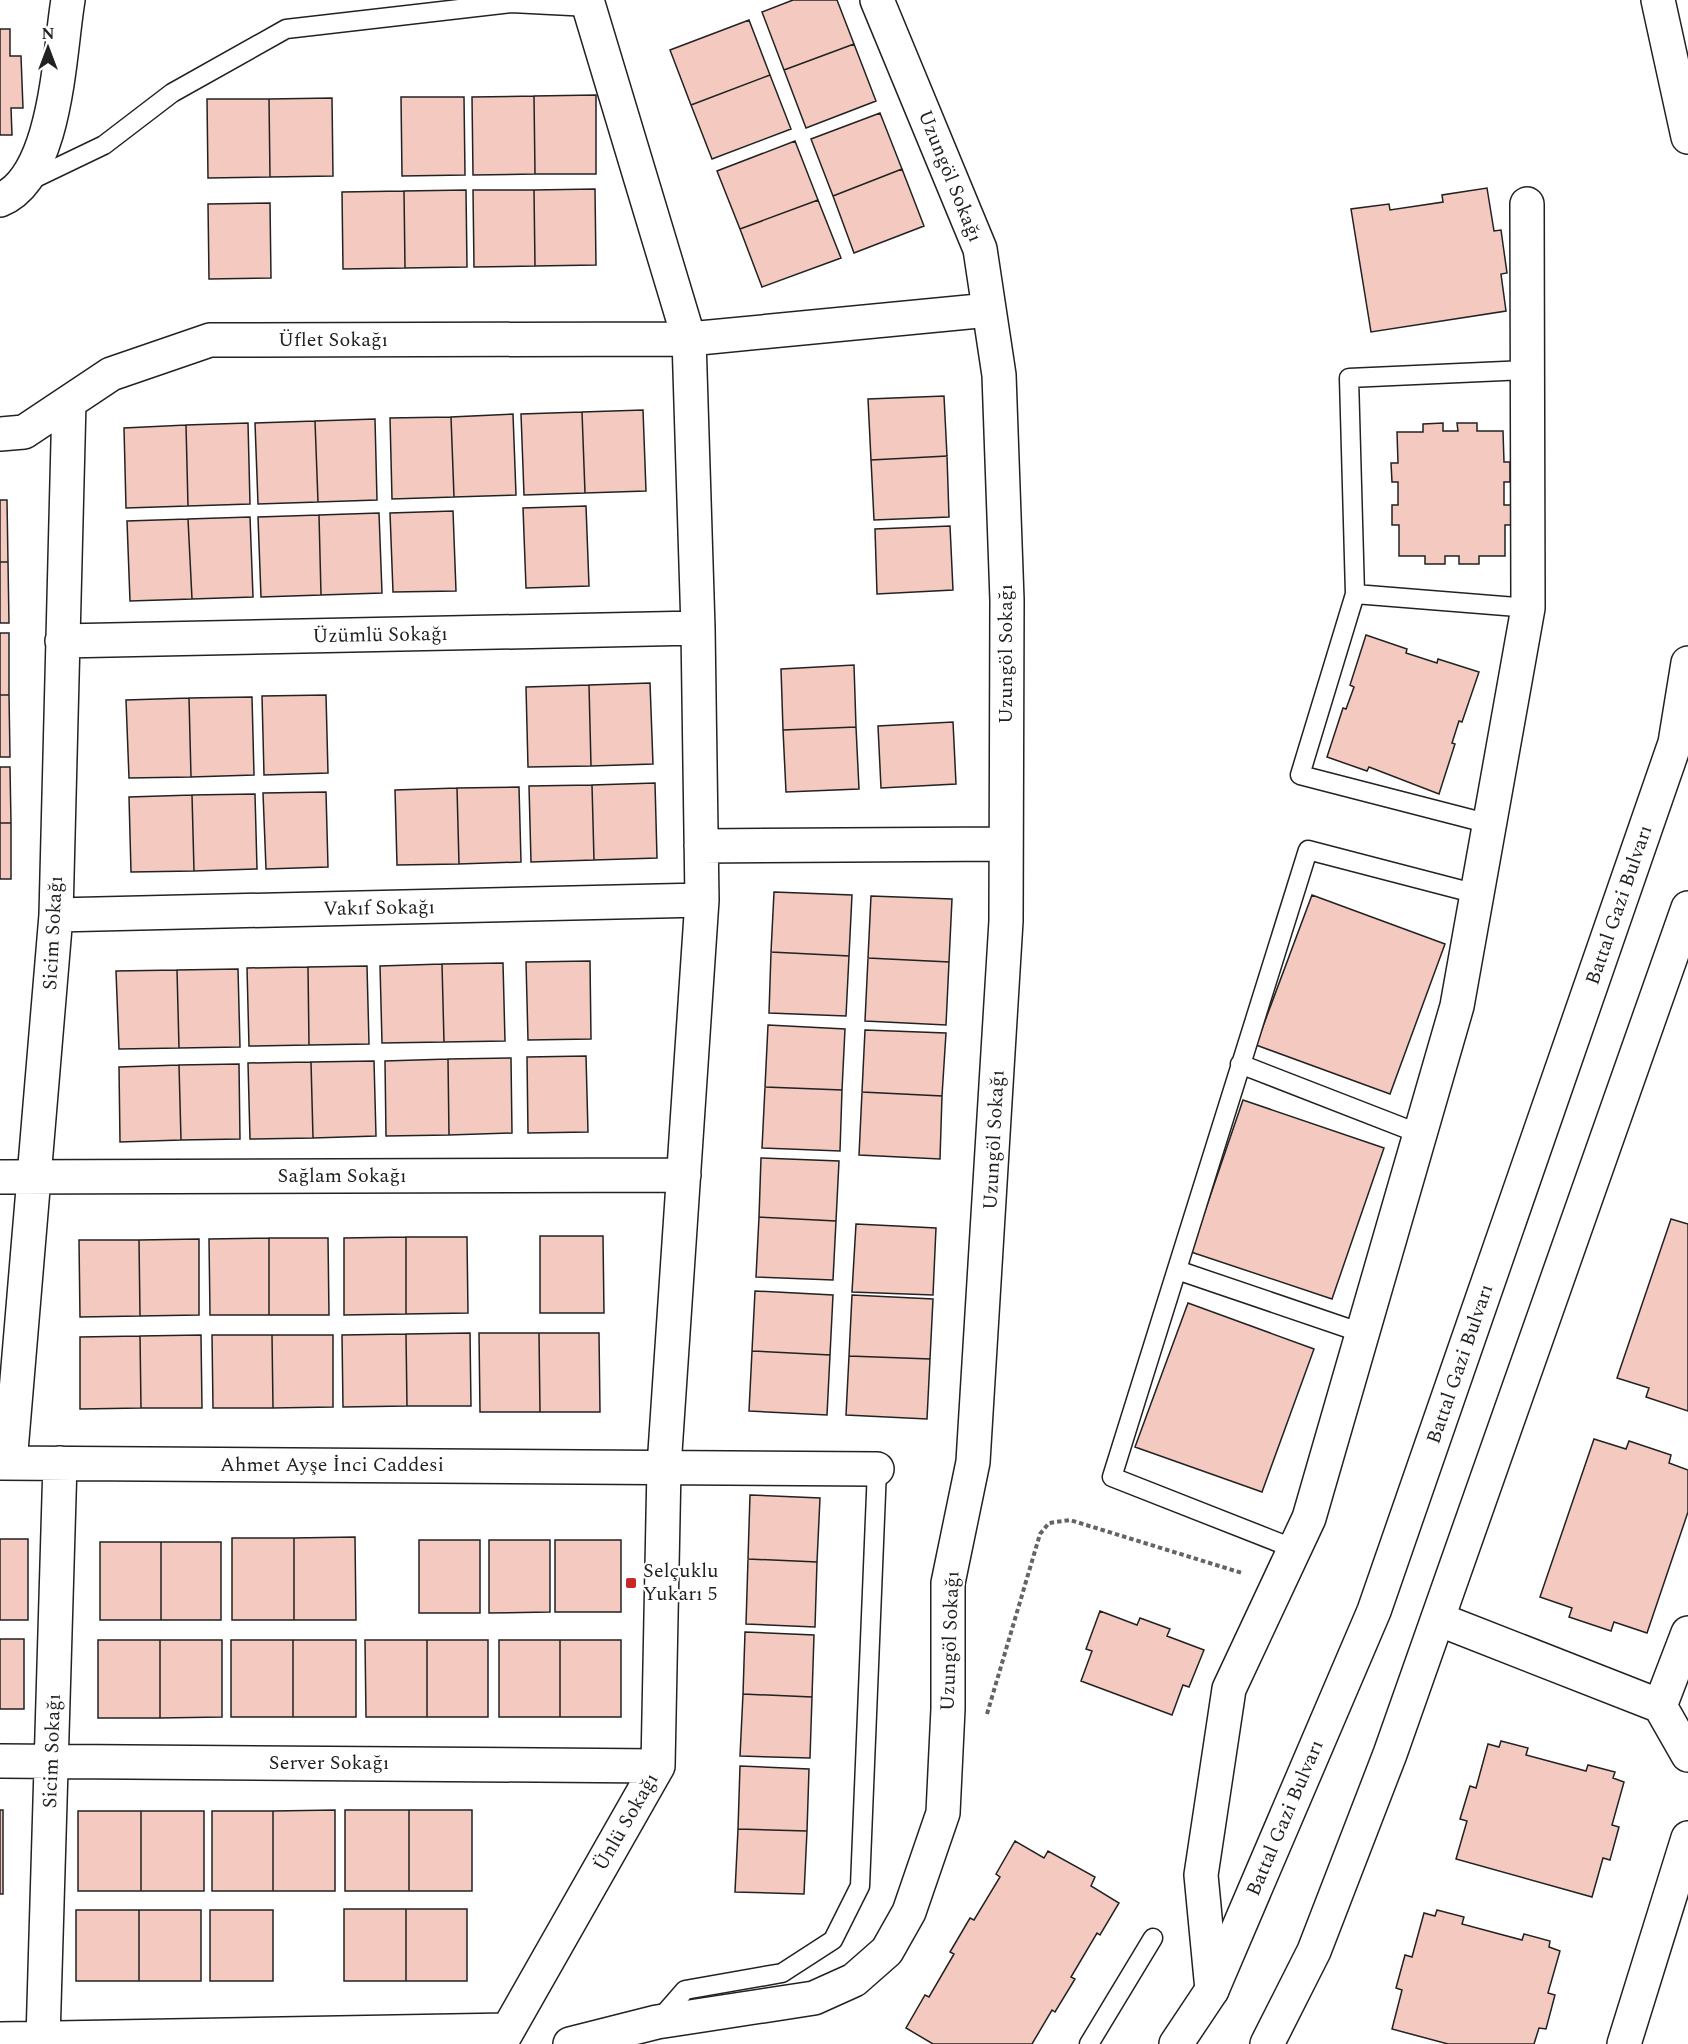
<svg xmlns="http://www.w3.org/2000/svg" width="1688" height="2044" viewBox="0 0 1688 2044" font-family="Spectral,serif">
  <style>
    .building { fill: #f3c9c0; stroke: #222; stroke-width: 1.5 }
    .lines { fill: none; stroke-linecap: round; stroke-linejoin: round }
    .lane-casing { stroke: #222; stroke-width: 21 }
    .street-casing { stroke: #222; stroke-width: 36 }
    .primary-casing { stroke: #222; stroke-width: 36 }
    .path { stroke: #646464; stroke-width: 4; stroke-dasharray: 4.5 3; stroke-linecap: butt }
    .lane { stroke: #fff; stroke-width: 18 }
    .street { stroke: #fff; stroke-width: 33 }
    .primary { stroke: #fff; stroke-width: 33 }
    .poi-dot { fill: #c62828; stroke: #fff; stroke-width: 2 }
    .labels { text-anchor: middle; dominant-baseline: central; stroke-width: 4.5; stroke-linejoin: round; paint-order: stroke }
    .street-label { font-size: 20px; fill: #222; stroke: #fff }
    .poi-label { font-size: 20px; fill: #222; stroke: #fff; text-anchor: start }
  </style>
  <rect width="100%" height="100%" fill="#fff"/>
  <!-- building -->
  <path class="building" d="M793 0H837L854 44 784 70 762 12Z
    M749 20 770 75 691 105 670 50Z
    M0 29H10V56H21L23 108H11L12 135H0Z
    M854 44 876 101 806 128 784 70Z
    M770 75 791 129 712 159 691 105Z
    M596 95V174H535L534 96Z
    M534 96 535 174 473 175 472 97Z
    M401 97H464L465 175 402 176Z
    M332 98 333 176 270 177 269 99Z
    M207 99H269L270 177 208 178Z
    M880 113 902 169 833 196 811 139Z
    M795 141 818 200 740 229 717 171Z
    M902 169 924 226 854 253 833 196Z
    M1487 188 1494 231 1501 230 1507 273 1501 274 1506 311 1371 332 1351 209 1389 204 1390 210 1443 202 1442 195Z
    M595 189 596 265 535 266 534 190Z
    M466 190 467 267 405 268 404 191Z
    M473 190H534L535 266 474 267Z
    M404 191 405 268 343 269 342 192Z
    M818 200 841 258 762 287 740 229Z
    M270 203 271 278 209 279 208 204Z
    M944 396 947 456 871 460 868 399Z
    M643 410 646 491 585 493 582 412Z
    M582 412 585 493 524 495 521 414Z
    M513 414 516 495 454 497 451 417Z
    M451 417 454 497 392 499 390 418Z
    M375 419 377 500 318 502 315 421Z
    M315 421 318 502 258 504 255 423Z
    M248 423 250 504 188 506 186 425Z
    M1443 423V431H1458L1457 423H1477V431H1503L1504 462H1510V482H1504V505H1511V525H1505V556H1479V564H1459V556H1445V564H1425V556H1399V525H1392V505H1398V482H1392L1391 463H1398L1397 432H1423V424Z
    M186 425 188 506 126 508 124 428Z
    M947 456 949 517 874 520 871 460Z
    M0 500H7L8 562H0Z
    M586 506 589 586 526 588 523 508Z
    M453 511 456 591 393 592 390 513Z
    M379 513 382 593 321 595 319 515Z
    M319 515 321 595 261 597 258 517Z
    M250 517 253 597 192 599 188 519Z
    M188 519 192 599 130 601 127 521Z
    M950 526 953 590 877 594 875 529Z
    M0 562H8L9 623H0Z
    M0 633H9V695H0Z
    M1366 635 1407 649 1406 653 1437 663 1438 659 1479 672 1462 722 1459 721 1452 743 1455 744 1439 794 1369 767 1367 771 1327 757 1343 708 1346 709 1354 687 1350 685Z
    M854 665 856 727 783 730 781 669Z
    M650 683 653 764 591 766 589 685Z
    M589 685 591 766 528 767 526 687Z
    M0 695H9L10 757H0Z
    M326 695 328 773 264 775 262 696Z
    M252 697 254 775 191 777 189 698Z
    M189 698 191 777 129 778 126 700Z
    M953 722 956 784 881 788 878 726Z
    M856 727 859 789 786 792 783 730Z
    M0 767H10L11 823H0Z
    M655 783 657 858 594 860 592 785Z
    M592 785 594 860 531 862 529 786Z
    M519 787 521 862 459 864 457 788Z
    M457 788 459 864 397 865 395 790Z
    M326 792 328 867 266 869 263 793Z
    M255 794 257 869 194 871 192 795Z
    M192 795 194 871 131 872 129 797Z
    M0 823H11V879H0Z
    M774 892 852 895 849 956 771 952Z
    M1312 895 1445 944 1390 1094 1256 1045Z
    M871 896 952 899 949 962 868 958Z
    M771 952 849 956 846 1016 769 1013Z
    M868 958 949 962 946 1025 865 1021Z
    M590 961 591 1039 528 1040 526 962Z
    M503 963 505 1041 444 1042 442 964Z
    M442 964 444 1042 382 1043 380 966Z
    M367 966 369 1044 309 1045 308 967Z
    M308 967 309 1045 249 1046 247 968Z
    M238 969 240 1047 179 1048 177 970Z
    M177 970 179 1048 119 1049 116 971Z
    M768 1025 845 1029 842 1090 765 1087Z
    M865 1030 946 1033 942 1096 862 1092Z
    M586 1056 588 1132 528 1133 527 1057Z
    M511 1058 512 1133 449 1135 448 1059Z
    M448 1059 449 1135 386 1136 385 1061Z
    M374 1061 376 1136 313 1138 311 1062Z
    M311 1062 313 1138 250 1139 248 1063Z
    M239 1064 240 1139 181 1140 179 1065Z
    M179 1065 181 1140 120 1142 119 1067Z
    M765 1087 842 1090 840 1151 762 1148Z
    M862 1092 942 1096 940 1159 859 1155Z
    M1243 1100 1384 1148 1332 1299 1191 1252Z
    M761 1158 839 1161 836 1221 759 1217Z
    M759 1217 836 1221 833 1280 756 1277Z
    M1671 1219 1688 1224V1411L1646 1397 1649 1388 1617 1378Z
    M856 1224 936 1228 933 1295 852 1292Z
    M540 1236H603L604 1313H540Z
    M406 1237V1314L344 1315V1238Z
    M406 1237H467L468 1313 406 1314Z
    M269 1238V1315H210L209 1239Z
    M269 1238H328L329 1315H269Z
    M199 1239V1315L140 1316 139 1240Z
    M79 1240H139L140 1316 80 1317Z
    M755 1291 833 1295 830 1355 752 1351Z
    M852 1295 933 1299 930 1359 849 1356Z
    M1188 1303 1314 1349 1262 1492 1135 1447Z
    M470 1333 471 1406H407L406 1334Z
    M479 1333H539L540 1412H480Z
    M539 1333H599L600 1412H540Z
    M406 1334 407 1406 343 1407 342 1335Z
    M201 1335 202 1408H141L140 1336Z
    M212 1335H272L273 1408H213Z
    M272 1335H333V1407L273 1408Z
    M140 1336 141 1408 80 1409V1337Z
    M752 1351 830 1355 827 1415 749 1411Z
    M849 1356 930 1359 927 1419 846 1415Z
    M1594 1439 1626 1449 1629 1441 1671 1455 1669 1463 1688 1470V1512L1647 1633 1614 1622 1611 1631 1569 1617 1572 1608 1540 1597Z
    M750 1495 820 1498 817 1562 748 1559Z
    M355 1537 356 1620H294V1538Z
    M232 1538H294V1620H232Z
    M0 1539H28V1620H0Z
    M419 1540H480V1613H419Z
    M489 1540H550V1612L489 1613Z
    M555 1540H621V1612H555Z
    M100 1542H161V1620H100Z
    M161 1542H221V1620H161Z
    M748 1559 817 1562 815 1627 746 1624Z
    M1100 1611 1137 1625 1140 1618 1170 1629 1167 1636 1204 1650 1189 1687 1183 1685 1172 1715 1081 1681 1092 1651 1086 1649Z
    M745 1632 814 1635 812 1697 743 1694Z
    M0 1639H24V1709H0Z
    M98 1640H160V1718H98Z
    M160 1640H222V1717L160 1718Z
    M231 1640H293V1717H231Z
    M293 1640H356V1717H293Z
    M365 1640H427V1717H366Z
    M427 1640H488V1717H427Z
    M499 1640H560V1717H499Z
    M560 1640H621V1717H560Z
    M743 1694 812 1697 810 1758 740 1756Z
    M1501 1741 1528 1748 1526 1755 1586 1771 1588 1765 1615 1772 1613 1778 1624 1782 1612 1825 1619 1827 1610 1860 1603 1858 1592 1897 1456 1859 1467 1821 1460 1819 1470 1786 1476 1788 1488 1744 1499 1747Z
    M740 1766 809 1769 807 1831 738 1829Z
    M0 1810H3V1894H0Z
    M335 1810V1891H273V1811Z
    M345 1810H409V1891H345Z
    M409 1810H472V1891H409Z
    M78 1811H141V1891H78Z
    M141 1811H204V1891H141Z
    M212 1811H273V1891H212Z
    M738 1829 807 1831 804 1894 735 1892Z
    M1015 1841 1044 1858 1048 1851 1095 1877 1091 1886 1119 1903 1100 1935 1097 1933 1071 1977 1075 1979 1055 2012 1052 2010 1032 2044H933L906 2028 925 1995 929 1997 954 1954 950 1952 970 1918 974 1920 1000 1877 996 1874Z
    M344 1909H406V1981H344Z
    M406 1909H467V1981H406Z
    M76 1910H139V1981H76Z
    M139 1910H201V1981H139Z
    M210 1910H273V1981H210Z
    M1437 1910 1464 1917 1462 1924 1522 1940 1524 1934 1550 1941 1549 1947 1560 1951 1548 1993 1555 1995 1546 2029 1539 2028 1534 2044H1448L1392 2029 1402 1990 1396 1988 1405 1955 1412 1957 1424 1913 1435 1916Z"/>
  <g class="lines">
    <defs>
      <path id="lane" d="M27 182 104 145 172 93 286 29 511 3 590 7
        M1355 594 1528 608
        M1490 824 1300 775 1355 594 1349 378 1527 370
        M1240 1064 1420 1134
        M1177 1270 1362 1333
        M1295 1549 1112 1477 1308 850 1477 894
        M658 2021 685 1990 782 1973 833 1940 860 1886 877 1469
        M1089 2044 1153 1938"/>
      <path id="street" d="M0 200C57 177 59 53 68 0
        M0 434 24 432 111 374 210 340 689 339 989 310
        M62 641 698 628
        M701 846 1006 844
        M56 915 702 900
        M0 1177 684 1175
        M0 1463 877 1469
        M10 1463 56 915 69 402
        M1438 1619 1660 1706 1688 1755
        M1660 1706 1688 1633
        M0 1761 658 1766
        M1212 1990 1201 1875 1229 1689 1309 1518 1457 1006 1528 608 1527 204
        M0 2039 508 2030
        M39 2044 43 2039 60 1463
        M500 2044 658 1766 664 1467 702 900 698 628 689 339 587 0
        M570 2044 657 2022 814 1998 854 1980 887 1951 909 1912 943 1813 948 1709V1583L973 1462 1006 921 1007 600 999 375 980 249 877 0
        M1624 2044 1688 1838"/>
      <path id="primary" d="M1658 0 1688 137
        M1176 2044 1212 1990 1374 1611 1675 743 1688 663
        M1267 2044 1314 1951 1390 1754 1688 908"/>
    </defs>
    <!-- lane casing -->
    <use href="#lane" class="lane-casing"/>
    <!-- street casing -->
    <use href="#street" class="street-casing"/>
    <!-- primary casing -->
    <use href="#primary" class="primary-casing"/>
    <!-- path -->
    <path class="path" d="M987 1714 1040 1534 1049 1523 1070 1520 1242 1573"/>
    <!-- lane -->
    <use href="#lane" class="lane"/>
    <!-- street -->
    <use href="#street" class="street"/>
    <!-- primary -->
    <use href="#primary" class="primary"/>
  </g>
  <!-- markers -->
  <rect class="poi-dot" x="625" y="1577" width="12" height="12" rx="3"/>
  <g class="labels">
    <!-- street labels -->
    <g class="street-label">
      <text transform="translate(950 176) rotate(68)">Uzungöl Sokağı</text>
      <text x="333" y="340">Üflet Sokağı</text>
      <text transform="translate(380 635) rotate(-1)">Üzümlü Sokağı</text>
      <text transform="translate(1006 654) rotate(-90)">Uzungöl Sokağı</text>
      <text transform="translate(1619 905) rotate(-71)">Battal Gazi Bulvarı</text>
      <text transform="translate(379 908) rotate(-1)">Vakıf Sokağı</text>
      <text transform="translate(53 933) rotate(-87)">Sicim Sokağı</text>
      <text transform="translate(994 1140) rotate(-87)">Uzungöl Sokağı</text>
      <text x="342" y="1176">Sağlam Sokağı</text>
      <text transform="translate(1460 1364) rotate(-71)">Battal Gazi Bulvarı</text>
      <text x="332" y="1465">Ahmet Ayşe İnci Caddesi</text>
      <text transform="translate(950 1641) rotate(-88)">Uzungöl Sokağı</text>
      <text transform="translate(52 1751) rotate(-88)">Sicim Sokağı</text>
      <text x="329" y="1763">Server Sokağı</text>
      <text transform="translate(1285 1818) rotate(-67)">Battal Gazi Bulvarı</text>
      <text transform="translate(626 1822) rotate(-60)">Ünlü Sokağı</text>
    </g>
    <!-- poi labels -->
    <g class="poi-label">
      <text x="643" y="1571">Selçuklu<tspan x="643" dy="23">Yukarı 5</tspan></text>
    </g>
  </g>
  <!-- north arrow -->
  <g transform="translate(48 48)" stroke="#ffffff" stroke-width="4.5" paint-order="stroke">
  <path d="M0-4.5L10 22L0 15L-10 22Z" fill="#222222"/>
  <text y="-9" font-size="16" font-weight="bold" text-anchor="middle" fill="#222222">N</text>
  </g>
</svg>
